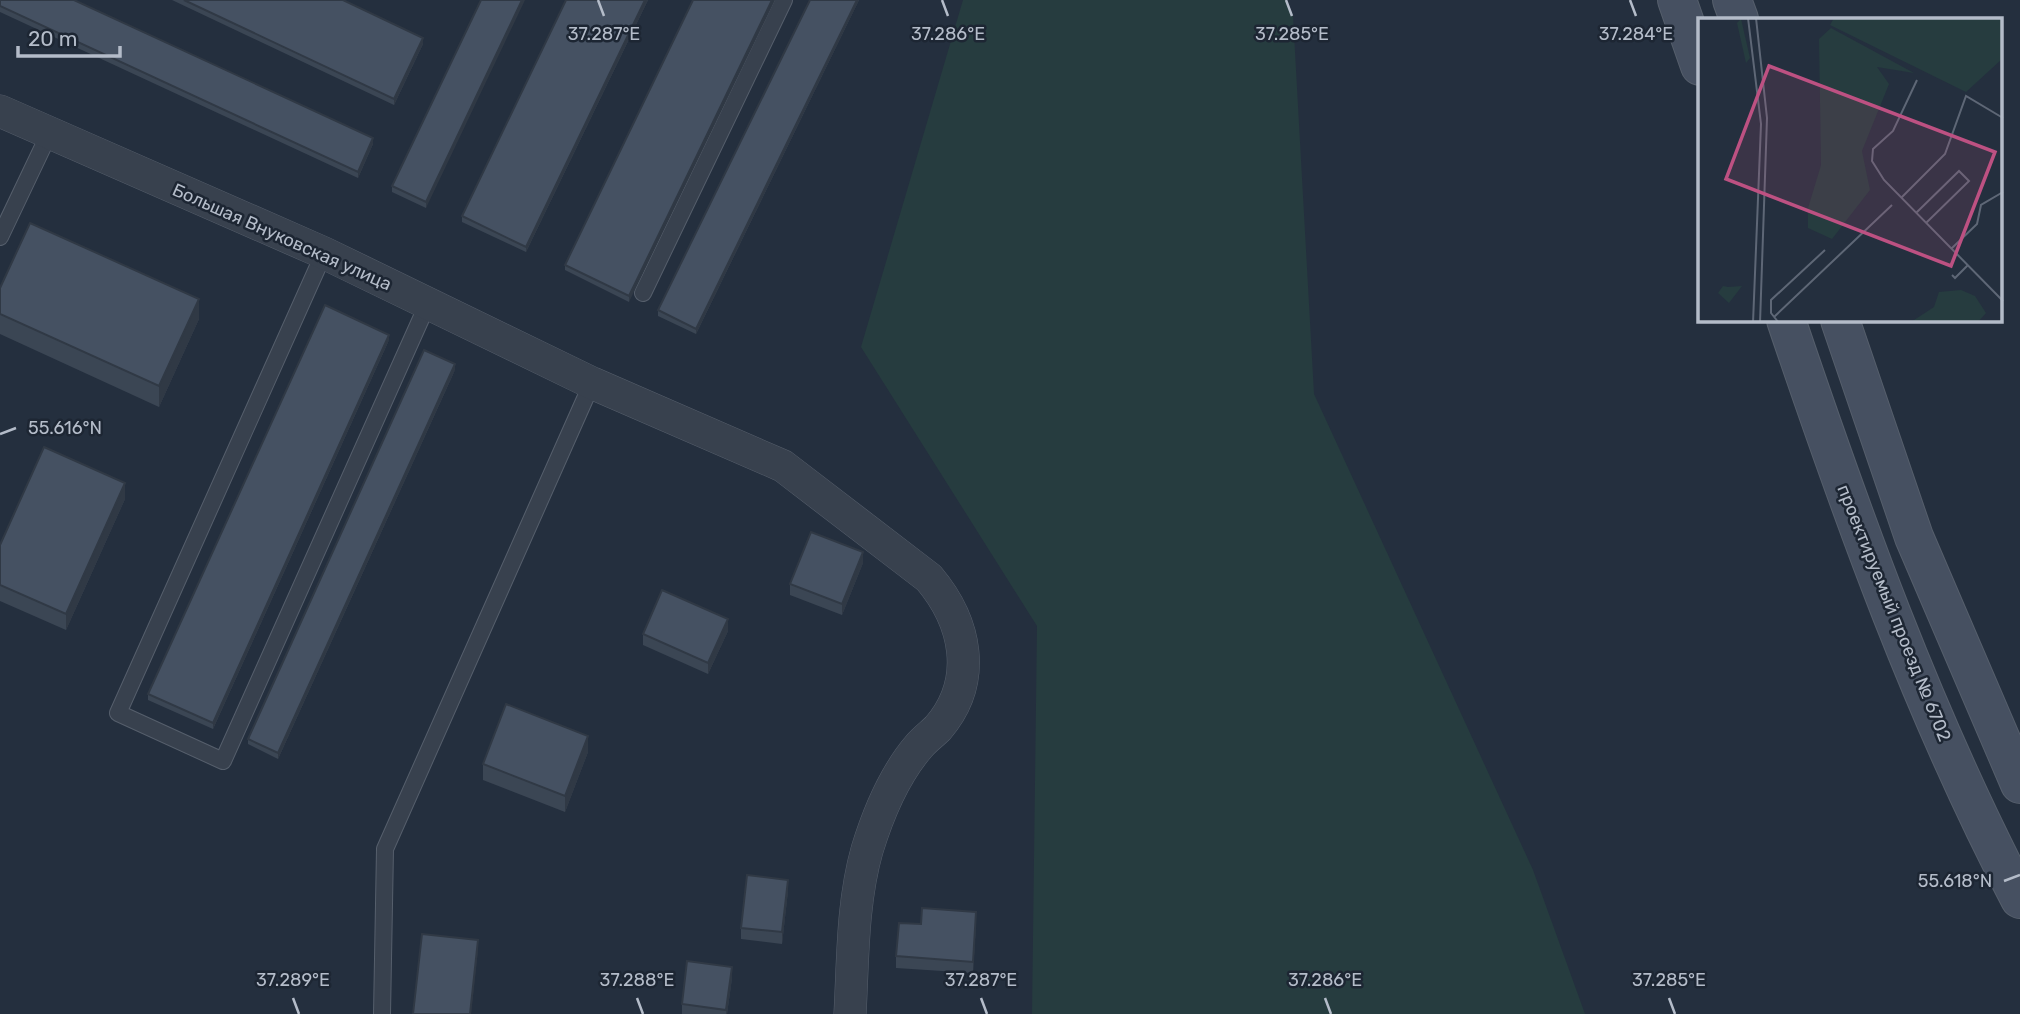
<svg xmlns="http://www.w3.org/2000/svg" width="2020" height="1014" viewBox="0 0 2020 1014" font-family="Rubik,sans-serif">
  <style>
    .green { fill: #263c3f }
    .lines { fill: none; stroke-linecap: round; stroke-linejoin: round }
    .lane-casing { stroke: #565f6c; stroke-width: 18 }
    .street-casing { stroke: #565f6c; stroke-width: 33 }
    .secondary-casing { stroke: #565f6c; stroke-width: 40 }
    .lane { stroke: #38414e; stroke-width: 16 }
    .street { stroke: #38414e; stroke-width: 32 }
    .secondary { stroke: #465061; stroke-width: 38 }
    .wall { fill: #3b4654 }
    .shaded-wall { fill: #303945 }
    .building { fill: #455162; stroke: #303945; stroke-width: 2 }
    .ticks { fill: none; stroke: #b4bcc9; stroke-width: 2.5 }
    .labels { text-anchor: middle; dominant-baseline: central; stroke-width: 5; stroke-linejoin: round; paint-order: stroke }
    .street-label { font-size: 18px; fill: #b4bcc9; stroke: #1d2633 }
    .inset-road { fill: none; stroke: #5e6776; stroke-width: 2 }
    .view { fill: #bd5182; fill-opacity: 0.15; stroke: #bd5182; stroke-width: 3.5 }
    .inset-edge { fill: none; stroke: #b4bcc9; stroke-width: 3.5 }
    .ticks-label { font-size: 18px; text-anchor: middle; fill: #b4bcc9; stroke: #1d2633; stroke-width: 5; stroke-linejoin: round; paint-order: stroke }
  </style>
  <rect width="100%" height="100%" fill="#242f3e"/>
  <!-- green -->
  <path class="green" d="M963 0H1286L1293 16 1314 394 1533 870 1585 1014H1032L1037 626 861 347Z"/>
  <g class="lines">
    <defs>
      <path id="lane" d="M0 237 49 134
        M324 253 118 713 223 761 428 303
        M643 293 784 0
        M382 1014 385 849 592 383"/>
      <path id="street" d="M0 111 324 253 592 383 783 466 929 578C966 622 979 680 938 728 932 734 925 739 919 746 894 775 878 814 867 850 852 903 853 960 850 1014"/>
      <path id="secondary" d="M1677 0 1700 66
        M1732 0 1739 19
        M1786 320C1853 518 1923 714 2020 899
        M1840 320 1914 537 2020 784"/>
    </defs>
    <!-- lane casing -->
    <use href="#lane" class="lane-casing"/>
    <!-- street casing -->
    <use href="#street" class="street-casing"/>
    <!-- secondary casing -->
    <use href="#secondary" class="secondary-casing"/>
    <!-- lane -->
    <use href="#lane" class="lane"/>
    <!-- street -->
    <use href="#street" class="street"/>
    <!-- secondary -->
    <use href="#secondary" class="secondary"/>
  </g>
  <!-- wall -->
  <path class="wall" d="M0 0 373 144 358 178 0 12Z
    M172 0H343L423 44 394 105Z
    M481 0 426 208 392 192V186Z
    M566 0H648L526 252 462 222V216Z
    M693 0 629 302 565 270V265Z
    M810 0H859L696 334 658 316V310Z
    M0 288 199 319 159 407 0 334Z
    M389 340 213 729 148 700V694Z
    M455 370 278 759 248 744V739Z
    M125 499 66 630 0 601V545Z
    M863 563 842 615 790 595V584Z
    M728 631 708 674 643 645V634Z
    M588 752 565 812 483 780V764Z
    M788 891 782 944 741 939V928Z
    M976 923 973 973 896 968V956Z
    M732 978 727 1014H682V1004Z"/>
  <!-- shaded-wall -->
  <path class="shaded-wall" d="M522 0H525L426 208V202Z
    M645 0H648L526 252V247Z
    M772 0H775L629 302V296Z
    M857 0H859L696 334V329Z
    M423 38V44L394 105V99Z
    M373 138V144L358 178V172Z
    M199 299V319L159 407V386Z
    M389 335V340L213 729V723Z
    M455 364V370L278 759V753Z
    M125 483V499L66 630V614Z
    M863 552V563L842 615V604Z
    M728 619V631L708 674V663Z
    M588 736V752L565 812V796Z
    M788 880V891L782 944V932Z
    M976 912V923L973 973V962Z
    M478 940V951L471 1014H470Z
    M732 967V978L727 1014H726Z"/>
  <!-- building -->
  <path class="building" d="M0 0H74L373 138 358 172 0 6Z
    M184 0H343L423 38 394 99Z
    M481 0H522L426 202 392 186Z
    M566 0H645L526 247 462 216Z
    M693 0H772L629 296 565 265Z
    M810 0H857L696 329 658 310Z
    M30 223 199 299 159 386 0 314V288Z
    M325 305 389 335 213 723 148 694Z
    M424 350 455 364 278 753 248 739Z
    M44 447 125 483 66 614 0 585V545Z
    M811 532 863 552 842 604 790 584Z
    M662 590 728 619 708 663 643 634Z
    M506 704 588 736 565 796 483 764Z
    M747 875 788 880 782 932 741 928Z
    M922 908 976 912 973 962 896 956 899 923 921 924Z
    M422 934 478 940 470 1014H413Z
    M687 961 732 967 726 1010 682 1004Z"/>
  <!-- ticks -->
  <path class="ticks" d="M598 0 604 16M942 0 948 16M1286 0 1292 16M1630 0 1636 16M0 434 16 428M2004 881 2020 875M293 998 299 1014M637 998 643 1014M981 998 987 1014M1325 998 1331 1014M1669 998 1675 1014"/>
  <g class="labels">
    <!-- street labels -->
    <g class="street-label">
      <text transform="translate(282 237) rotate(24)">Большая Внуковская улица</text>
      <text transform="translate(1894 613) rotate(68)">проектируемый проезд № 6702</text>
    </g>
  </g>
  <!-- overview -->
  <g transform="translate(1698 18)">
    <rect width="304" height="304" fill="#242f3e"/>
    <path d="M136 0H304V41L268 74 132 7ZM43 1 52 40 48 45 39 5ZM133 10 216 55 179 49 191 66 164 133 172 172 134 221 110 210V190L123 147 121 21ZM25 268 30 269 44 268 31 285 20 275ZM263 272 277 278 288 295 280 304H213L236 289 241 274Z" fill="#263c3f"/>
    <path class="inset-road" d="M50 0 63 106 55 305M58 0 69 100 62 305M219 62 195 113 175 131 174 143 186 162 305 283M204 179 247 136 268 78 305 100M218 195 261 153 271 163 228 205M253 231 279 206 283 187 305 174M254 257 257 260 270 247M76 299 194 187M81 305 73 295V282L127 232"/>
    <path class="view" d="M71 48 297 134 253 248 28 161Z"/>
    <rect width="304" height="304" class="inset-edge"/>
  </g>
  <g class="ticks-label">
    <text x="604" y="40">37.287°E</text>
    <text x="948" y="40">37.286°E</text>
    <text x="1292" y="40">37.285°E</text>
    <text x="1636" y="40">37.284°E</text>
    <text x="65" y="434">55.616°N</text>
    <text x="1955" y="887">55.618°N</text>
    <text x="293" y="986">37.289°E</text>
    <text x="637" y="986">37.288°E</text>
    <text x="981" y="986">37.287°E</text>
    <text x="1325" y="986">37.286°E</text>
    <text x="1669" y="986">37.285°E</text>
  </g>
  <!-- scale -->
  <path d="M18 46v10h102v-10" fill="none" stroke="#b4bcc9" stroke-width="3.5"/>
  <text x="28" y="46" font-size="21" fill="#b4bcc9" stroke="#1d2633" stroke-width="5" paint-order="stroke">20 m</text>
</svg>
